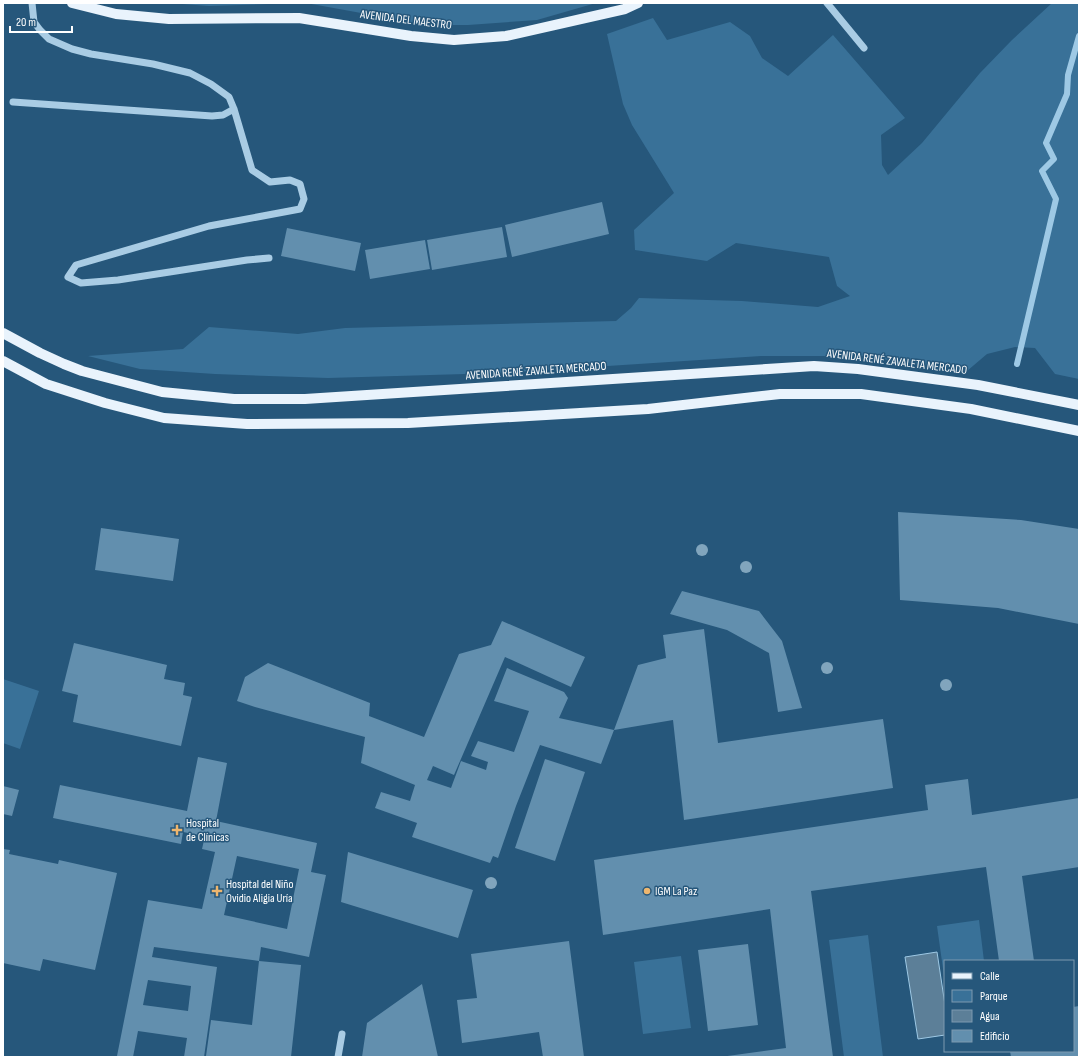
<svg xmlns="http://www.w3.org/2000/svg" width="1082" height="1060" viewBox="0 0 1082 1060" font-family="'Sofia Sans Condensed',sans-serif">
  <style>
    .green { fill: #397198 }
    .water { fill: #5c7f98; stroke: #9ec9e5 }
    .lines { fill: none; stroke-linecap: round; stroke-linejoin: round }
    .stream { stroke: #9ec9e5; stroke-width: 6 }
    .building { fill: #628fae; fill-rule: evenodd }
    .minor { stroke: #a9cce4; stroke-width: 7 }
    .major { stroke: #e9f3fc; stroke-width: 10 }
    .tree { fill: #81a5bd }
    .poi-dot { fill: #edb66f; stroke: #26577b; stroke-width: 1.5 }
    .labels { text-anchor: middle; dominant-baseline: central; stroke-width: 3; stroke-linejoin: round; paint-order: stroke }
    .street-label { font-size: 12px; fill: #fff; stroke: #26577b }
    .poi-label { font-size: 12px; fill: #fff; stroke: #26577b; text-anchor: start }
  </style>
  <rect width="100%" height="100%" fill="#26577b"/>
  <!-- green -->
  <path class="green" d="M169 3H298L209 6Z
    M306 3H596L537 20 468 25H427Z
    M1052 3H1079V379L1055 374 1035 348 1015 347 987 354 967 371 860 356H761L499 373 328 378 215 374 140 369 88 356 183 349 209 327 298 334 345 328 616 321 631 308 639 298 742 301 818 307 850 296 837 286 829 257 736 243 707 261 635 250 634 230 674 193 632 125 623 104 607 34 653 18 667 40 730 22 750 36 762 58 788 76 833 35 905 118 881 135 882 165 888 175 922 143 980 73 1012 40Z
    M3 679 39 691 20 749 3 743Z
    M979 920 984 961H945V983L937 926Z
    M868 935 883 1057H844L829 940Z
    M681 956 691 1028 643 1034 634 962Z"/>
  <!-- water -->
  <path class="water" d="M937 952 945 1005V1035L918 1039 905 957Z"/>
  <g class="lines">
    <!-- stream -->
    <path class="stream" d="M1017 364 1056 199 1042 171 1054 159 1046 143 1067 94 1068 75 1079 36"/>
  </g>
  <!-- building -->
  <path class="building" d="M602 202 609 234 512 257 505 225Z
    M502 227 507 257 432 270 427 240Z
    M287 228 361 243 355 271 281 256Z
    M425 240 430 269 370 279 365 250Z
    M898 512 1021 520 1079 529V624L998 608 900 600Z
    M101 528 179 539 173 581 95 570Z
    M682 591 759 611 782 641 802 708 778 712 769 653 727 630 670 614Z
    M502 621 585 657 571 687 505 657 454 775 433 766 427 780 451 788 461 761 486 770 488 762 471 756 478 741 514 752 529 711 494 701 507 668 564 692 568 698 559 718 614 730 601 764 540 745 516 806 498 858 493 856 490 863 412 837 417 823 375 808 381 792 410 801 415 785 361 763 365 737 255 707 237 701 245 677 268 663 370 703 369 716 424 737 459 654 491 645Z
    M704 629 718 743 883 719 893 788 684 820 673 720 614 730 638 665 666 658 663 635Z
    M74 643 167 665 164 679 185 683 183 695 192 697 181 746 73 722 78 695 62 691Z
    M198 757 227 763 216 821 317 843 311 872 326 875 309 957 261 947 259 961 301 965 291 1057 206 1056 211 1020 252 1025 259 961 154 947 152 957 217 967 204 1057H184L187 1038 138 1031 133 1057 117 1056 148 900 202 909 215 852 202 849 205 836 183 832 181 844 53 818 60 785 187 811ZM237 856 299 869 287 929 224 915ZM148 980 191 986 188 1011 143 1005Z
    M545 759 585 772 555 861 515 848Z
    M968 779 972 815 1079 798V867L1022 876 1034 961H999L986 867 811 891 833 1057H720L786 1048 770 909 603 935 594 860 928 810 925 785Z
    M3 786 19 790 12 816 3 814Z
    M3 849 10 850 9 854 58 864 59 860 117 873 95 970 43 959 40 971 3 963Z
    M348 852 473 890 458 938 341 902Z
    M569 941 584 1057H543L539 1032 462 1043 457 1000 477 998 471 954Z
    M748 944 758 1025 708 1031 698 950Z
    M422 984 438 1057H362L367 1023Z
    M1079 1006V1057H1011L1010 1051H1073V1007Z"/>
  <g class="lines">
    <!-- minor -->
    <path class="minor" d="M32 3 34 22 40 30 49 39 72 49 91 54 153 64 190 73 211 84 229 97 234 109 252 170 270 182 290 180 300 184 304 199 300 209 209 226 76 265 68 277 81 283 118 280 247 260 269 258
      M827 3 864 48
      M13 102 212 116 223 115 234 109
      M338 1057 342 1034"/>
    <!-- major -->
    <path class="major" d="M72 3 116 14 169 19 299 18 411 36 454 40 506 36 625 9 638 3
      M3 333 40 353 64 364 82 371 162 392 234 399H305L814 366 858 369 978 385 1079 405
      M3 361 46 384 105 403 164 418 247 424 408 423 648 409 780 394H861L971 409 1079 431"/>
  </g>
  <!-- trees -->
  <g class="tree">
    <circle cx="702" cy="550" r="6"/>
    <circle cx="746" cy="567" r="6"/>
    <circle cx="827" cy="668" r="6"/>
    <circle cx="946" cy="685" r="6"/>
    <circle cx="491" cy="883" r="6"/>
  </g>
  <!-- markers -->
  <g class="poi-dot">
    <path d="M175 824h4v4h4v4h-4v4h-4v-4h-4v-4h4z"/>
    <path d="M215 885h4v4h4v4h-4v4h-4v-4h-4v-4h4z"/>
    <circle cx="647" cy="891" r="4"/>
  </g>
  <g class="labels">
    <!-- street labels -->
    <g class="street-label">
      <text transform="translate(406 20) rotate(7)">AVENIDA DEL MAESTRO</text>
      <text transform="translate(897 362) rotate(7)">AVENIDA RENÉ ZAVALETA MERCADO</text>
      <text transform="translate(536 371) rotate(-4)">AVENIDA RENÉ ZAVALETA MERCADO</text>
    </g>
    <!-- poi labels -->
    <g class="poi-label">
      <text x="186" y="823">Hospital<tspan x="186" dy="14">de Clínicas</tspan></text>
      <text x="226" y="884">Hospital del Niño<tspan x="226" dy="14">Ovidio Aligia Uría</tspan></text>
      <text x="655" y="891">IGM La Paz</text>
    </g>
  </g>
  <!-- border -->
  <rect width="1082" height="1060" fill="none" stroke="#ffffff" stroke-width="8"/>
  <!-- legend -->
  <rect x="944" y="960" width="130" height="92" fill="#26577b" stroke="#7d9ab0"/>
  <rect x="952" y="973" width="20" height="6" fill="#e9f3fc" stroke="#7d9ab0"/>
  <text x="980" y="980" font-size="12" fill="#ffffff">Calle</text>
  <rect x="952" y="990" width="20" height="12" fill="#397198" stroke="#7d9ab0"/>
  <text x="980" y="1000" font-size="12" fill="#ffffff">Parque</text>
  <rect x="952" y="1010" width="20" height="12" fill="#5c7f98" stroke="#7d9ab0"/>
  <text x="980" y="1020" font-size="12" fill="#ffffff">Agua</text>
  <rect x="952" y="1030" width="20" height="12" fill="#628fae" stroke="#7d9ab0"/>
  <text x="980" y="1040" font-size="12" fill="#ffffff">Edificio</text>
  <!-- scale -->
  <path d="M10 26v6h62v-6" fill="none" stroke="#ffffff" stroke-width="2"/>
  <text x="16" y="26" font-size="12" fill="#ffffff" stroke="#26577b" stroke-width="3" paint-order="stroke">20 m</text>
</svg>
